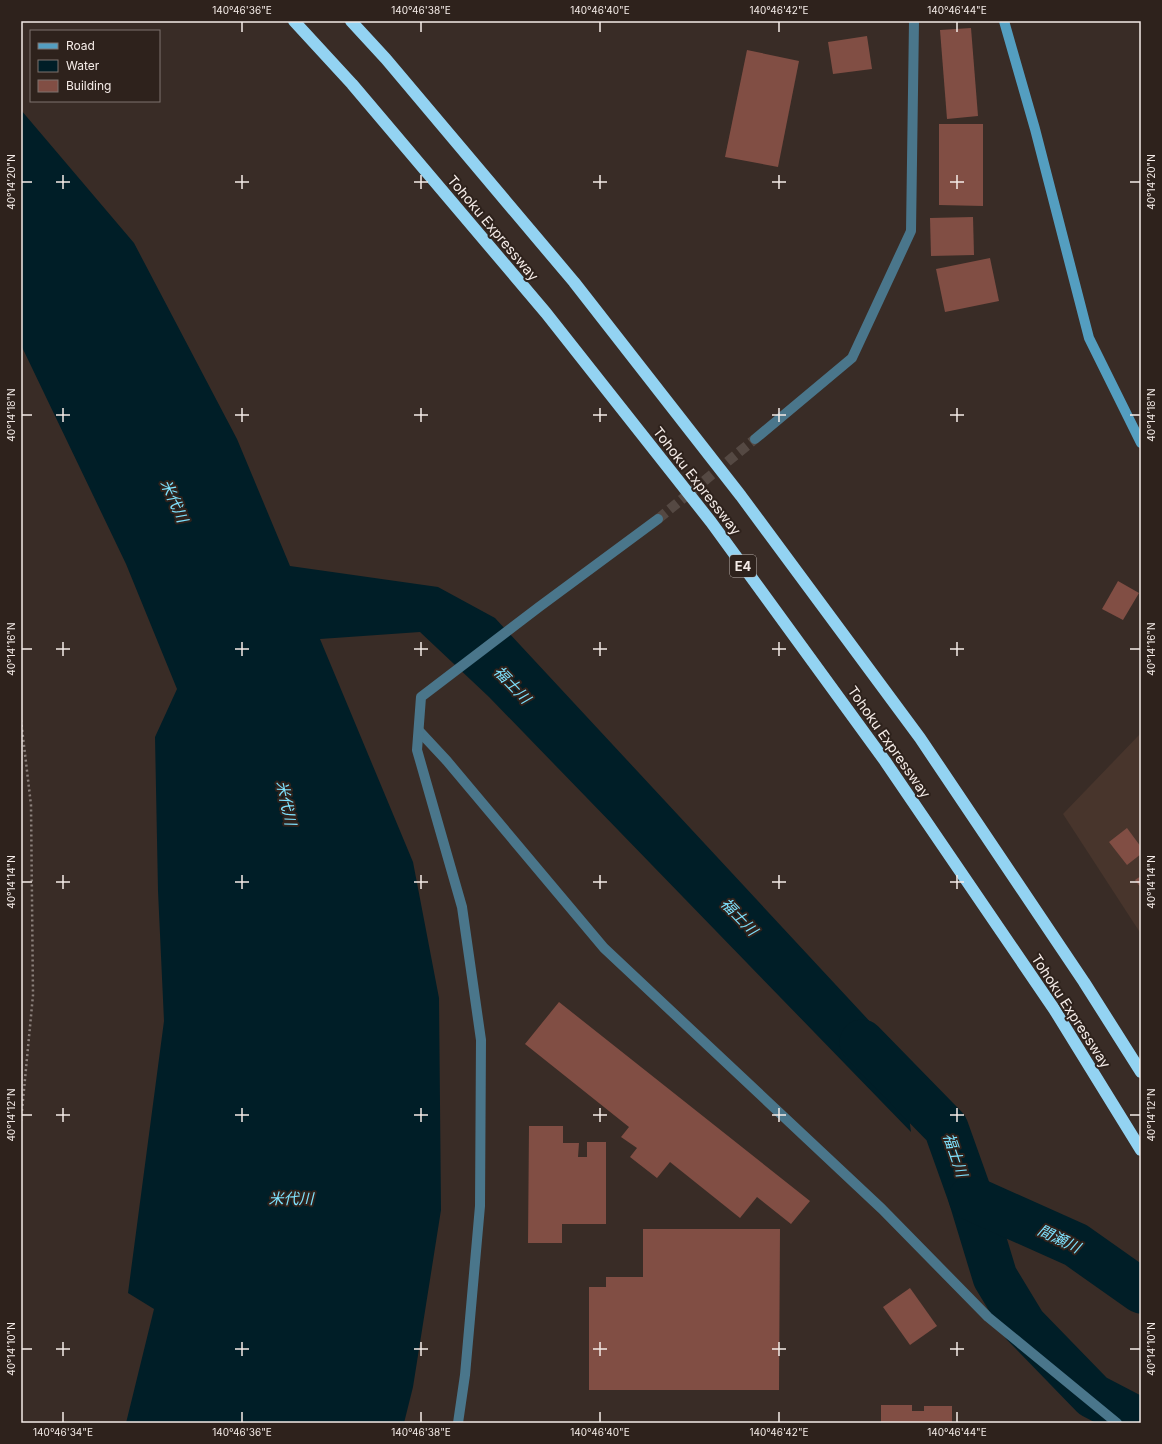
<svg xmlns="http://www.w3.org/2000/svg" width="1162" height="1444" font-family="Inter,'Noto Sans JP',sans-serif">
	<style>
		.built { fill: #48352c }
		.water { fill: #001e27 }
		.lines { fill: none; stroke-linecap: round; stroke-linejoin: round }
		.river { stroke: #001e27; stroke-width: 45 }
		.building { fill: #814e44 }
		.street-tunnel { stroke: #554943; stroke-width: 10; stroke-dasharray: 10 5; stroke-linecap: butt }
		.path { stroke: #8c817c; stroke-width: 2.5; stroke-dasharray: 2 3; stroke-linecap: butt }
		.street { stroke: #4a768b; stroke-width: 10 }
		.secondary { stroke: #549ec0; stroke-width: 10 }
		.highway { stroke: #93d3f2; stroke-width: 12 }
		.ticks { fill: none; stroke: #f5ece8; stroke-width: 1.5 }
		.labels { text-anchor: middle; stroke-width: 4; stroke-linejoin: round; paint-order: stroke }
		.shield { fill: #2e221c; stroke: #b9afab; stroke-width: 1 }
		.shield-label { font-size: 13px; font-weight: bold; fill: #f5ece8 }
		.street-label { font-size: 14px; fill: #f5ece8; stroke: #2e221c }
		.water-label { font-size: 15px; font-style: italic; fill: #7fe2fe; stroke: #2e221c }
		.neatline { fill: none; stroke: #f5ece8; stroke-width: 1.5 }
		.ticks-label { font-size: 10px; text-anchor: middle; fill: #f5ece8 }
	</style>
	<rect width="100%" height="100%" fill="#392c26"/>
	<!-- built -->
	<polygon class="built" points="1141,733 1141,934 1063,814"/>
	<!-- water -->
	<polygon class="water" points="21,110 134,243 237,439 290,566 438,587 495,618 901,1055 911,1132 489,697 420,632 320,639 413,862 439,998 441,1210 413,1387 404,1423 126,1423 154,1309 128,1293 164,1021 158,891 155,737 177,689 126,564 21,345"/>
	<g class="lines">
		<!-- river -->
		<g class="river">
			<polyline points="862,1042 946,1128 971,1198 995,1277 1024,1325 1093,1396 1141,1421"/>
			<polyline points="971,1198 1076,1245 1141,1291"/>
		</g>
	</g>
	<!-- building -->
	<g class="building">
		<polygon points="971,28 978,116 947,119 940,30"/>
		<polygon points="867,36 872,69 833,74 828,42"/>
		<polygon points="747,50 799,61 778,167 725,157"/>
		<polygon points="939,124 983,124 983,206 939,205"/>
		<polygon points="973,217 974,255 931,256 930,218"/>
		<polygon points="990,258 999,301 945,312 936,269"/>
		<polygon points="1118,581 1139,593 1123,620 1102,609"/>
		<polygon points="1127,828 1141,847 1141,854 1127,865 1109,842"/>
		<polygon points="1141,876 1141,888 1135,880"/>
		<polygon points="559,1002 810,1201 791,1224 757,1197 740,1218 670,1162 657,1178 630,1157 637,1148 621,1137 629,1127 525,1044"/>
		<polygon points="529,1126 563,1126 563,1143 579,1143 578,1157 587,1157 587,1142 606,1142 606,1224 562,1224 562,1243 528,1243"/>
		<polygon points="643,1229 780,1229 779,1390 589,1390 589,1287 606,1287 606,1277 643,1277"/>
		<polygon points="910,1288 937,1326 910,1345 883,1307"/>
		<polygon points="881,1405 912,1405 912,1411 924,1411 924,1406 952,1406 952,1423 881,1423"/>
	</g>
	<g class="lines">
		<!-- street-tunnel -->
		<polyline class="street-tunnel" points="658,519 755,439"/>
		<!-- path -->
		<polyline class="path" points="21,720 31,805 33,995 21,1121"/>
		<!-- street -->
		<g class="street">
			<polyline points="755,439 852,358 911,231 914,21"/>
			<polyline points="420,732 447,761 604,948 882,1209 988,1317 1117,1423"/>
			<polyline points="458,1423 465,1375 480,1206 481,1040 462,907 417,750 421,697 539,607 658,519"/>
		</g>
		<!-- secondary -->
		<polyline class="secondary" points="1004,21 1035,129 1089,338 1141,443"/>
		<!-- highway -->
		<g class="highway">
			<polyline points="294,21 352,84 546,313 711,522 885,761 1054,1009 1141,1150"/>
			<polyline points="351,21 386,59 574,282 741,496 920,738 1084,982 1141,1072"/>
		</g>
	</g>
	<!-- ticks -->
	<path class="ticks" d="M 242,22 L 242,32M 421,22 L 421,32M 600,22 L 600,32M 779,22 L 779,32M 957,22 L 957,32M 63,175 L 63,189M 242,175 L 242,189M 421,175 L 421,189M 600,175 L 600,189M 779,175 L 779,189M 957,175 L 957,189M 22,182 L 32,182M 56,182 L 70,182M 235,182 L 249,182M 414,182 L 428,182M 593,182 L 607,182M 772,182 L 786,182M 950,182 L 964,182M 1130,182 L 1140,182M 63,408 L 63,422M 242,408 L 242,422M 421,408 L 421,422M 600,408 L 600,422M 779,408 L 779,422M 957,408 L 957,422M 22,415 L 32,415M 56,415 L 70,415M 235,415 L 249,415M 414,415 L 428,415M 593,415 L 607,415M 772,415 L 786,415M 950,415 L 964,415M 1130,415 L 1140,415M 63,642 L 63,656M 242,642 L 242,656M 421,642 L 421,656M 600,642 L 600,656M 779,642 L 779,656M 957,642 L 957,656M 22,649 L 32,649M 56,649 L 70,649M 235,649 L 249,649M 414,649 L 428,649M 593,649 L 607,649M 772,649 L 786,649M 950,649 L 964,649M 1130,649 L 1140,649M 63,875 L 63,889M 242,875 L 242,889M 421,875 L 421,889M 600,875 L 600,889M 779,875 L 779,889M 957,875 L 957,889M 22,882 L 32,882M 56,882 L 70,882M 235,882 L 249,882M 414,882 L 428,882M 593,882 L 607,882M 772,882 L 786,882M 950,882 L 964,882M 1130,882 L 1140,882M 63,1108 L 63,1122M 242,1108 L 242,1122M 421,1108 L 421,1122M 600,1108 L 600,1122M 779,1108 L 779,1122M 957,1108 L 957,1122M 22,1115 L 32,1115M 56,1115 L 70,1115M 235,1115 L 249,1115M 414,1115 L 428,1115M 593,1115 L 607,1115M 772,1115 L 786,1115M 950,1115 L 964,1115M 1130,1115 L 1140,1115M 63,1342 L 63,1356M 242,1342 L 242,1356M 421,1342 L 421,1356M 600,1342 L 600,1356M 779,1342 L 779,1356M 957,1342 L 957,1356M 22,1349 L 32,1349M 56,1349 L 70,1349M 235,1349 L 249,1349M 414,1349 L 428,1349M 593,1349 L 607,1349M 772,1349 L 786,1349M 950,1349 L 964,1349M 1130,1349 L 1140,1349M 63,1412 L 63,1422M 242,1412 L 242,1422M 421,1412 L 421,1422M 600,1412 L 600,1422M 779,1412 L 779,1422M 957,1412 L 957,1422"/>
	<g class="labels">
		<!-- shield labels -->
		<rect class="shield" x="730" y="555" width="26" height="22" rx="3"/>
		<g class="shield-label">
			<text x="743" y="571">E4</text>
		</g>
		<!-- street labels -->
		<g class="street-label">
			<text transform="translate(493 228) rotate(50)" y="5">Tohoku Expressway</text>
			<text transform="translate(697 481) rotate(52)" y="5">Tohoku Expressway</text>
			<text transform="translate(889 742) rotate(55)" y="5">Tohoku Expressway</text>
			<text transform="translate(1071 1011) rotate(57)" y="5">Tohoku Expressway</text>
		</g>
		<!-- water labels -->
		<g class="water-label">
			<text transform="translate(174 501) rotate(66)" y="5">米代川</text>
			<text transform="translate(512 685) rotate(46)" y="5">福士川</text>
			<text transform="translate(286 803) rotate(78)" y="5">米代川</text>
			<text transform="translate(739 917) rotate(46)" y="5">福士川</text>
			<text transform="translate(955 1155) rotate(71)" y="5">福士川</text>
			<text x="291" y="1204">米代川</text>
			<text transform="translate(1059 1239) rotate(26)" y="5">間瀬川</text>
		</g>
	</g>
	<!-- border -->
	<rect width="1162" height="1444" fill="none" stroke="#2e221c" stroke-width="44"/>
	<!-- legend -->
	<rect x="30" y="30" width="130" height="72" fill="#2e221c" stroke="#7e736e"/>
	<rect x="38" y="43" width="20" height="6" fill="#549ec0" stroke="#7e736e"/>
	<text x="66" y="50" font-size="12" fill="#f5ece8">Road</text>
	<rect x="38" y="60" width="20" height="12" fill="#001e27" stroke="#7e736e"/>
	<text x="66" y="70" font-size="12" fill="#f5ece8">Water</text>
	<rect x="38" y="80" width="20" height="12" fill="#814e44" stroke="#7e736e"/>
	<text x="66" y="90" font-size="12" fill="#f5ece8">Building</text>
	<rect x="22" y="22" width="1118" height="1400" class="neatline"/>
	<g class="ticks-label">
		<text x="242" y="14">140°46'36"E</text>
		<text x="421" y="14">140°46'38"E</text>
		<text x="600" y="14">140°46'40"E</text>
		<text x="779" y="14">140°46'42"E</text>
		<text x="957" y="14">140°46'44"E</text>
		<text transform="translate(11 182) rotate(-90)" y="4">40°14'20"N</text>
		<text transform="translate(1151 182) rotate(-90)" y="4">40°14'20"N</text>
		<text transform="translate(11 415) rotate(-90)" y="4">40°14'18"N</text>
		<text transform="translate(1151 415) rotate(-90)" y="4">40°14'18"N</text>
		<text transform="translate(11 649) rotate(-90)" y="4">40°14'16"N</text>
		<text transform="translate(1151 649) rotate(-90)" y="4">40°14'16"N</text>
		<text transform="translate(11 882) rotate(-90)" y="4">40°14'14"N</text>
		<text transform="translate(1151 882) rotate(-90)" y="4">40°14'14"N</text>
		<text transform="translate(11 1115) rotate(-90)" y="4">40°14'12"N</text>
		<text transform="translate(1151 1115) rotate(-90)" y="4">40°14'12"N</text>
		<text transform="translate(11 1349) rotate(-90)" y="4">40°14'10"N</text>
		<text transform="translate(1151 1349) rotate(-90)" y="4">40°14'10"N</text>
		<text x="63" y="1436">140°46'34"E</text>
		<text x="242" y="1436">140°46'36"E</text>
		<text x="421" y="1436">140°46'38"E</text>
		<text x="600" y="1436">140°46'40"E</text>
		<text x="779" y="1436">140°46'42"E</text>
		<text x="957" y="1436">140°46'44"E</text>
	</g>
</svg>
